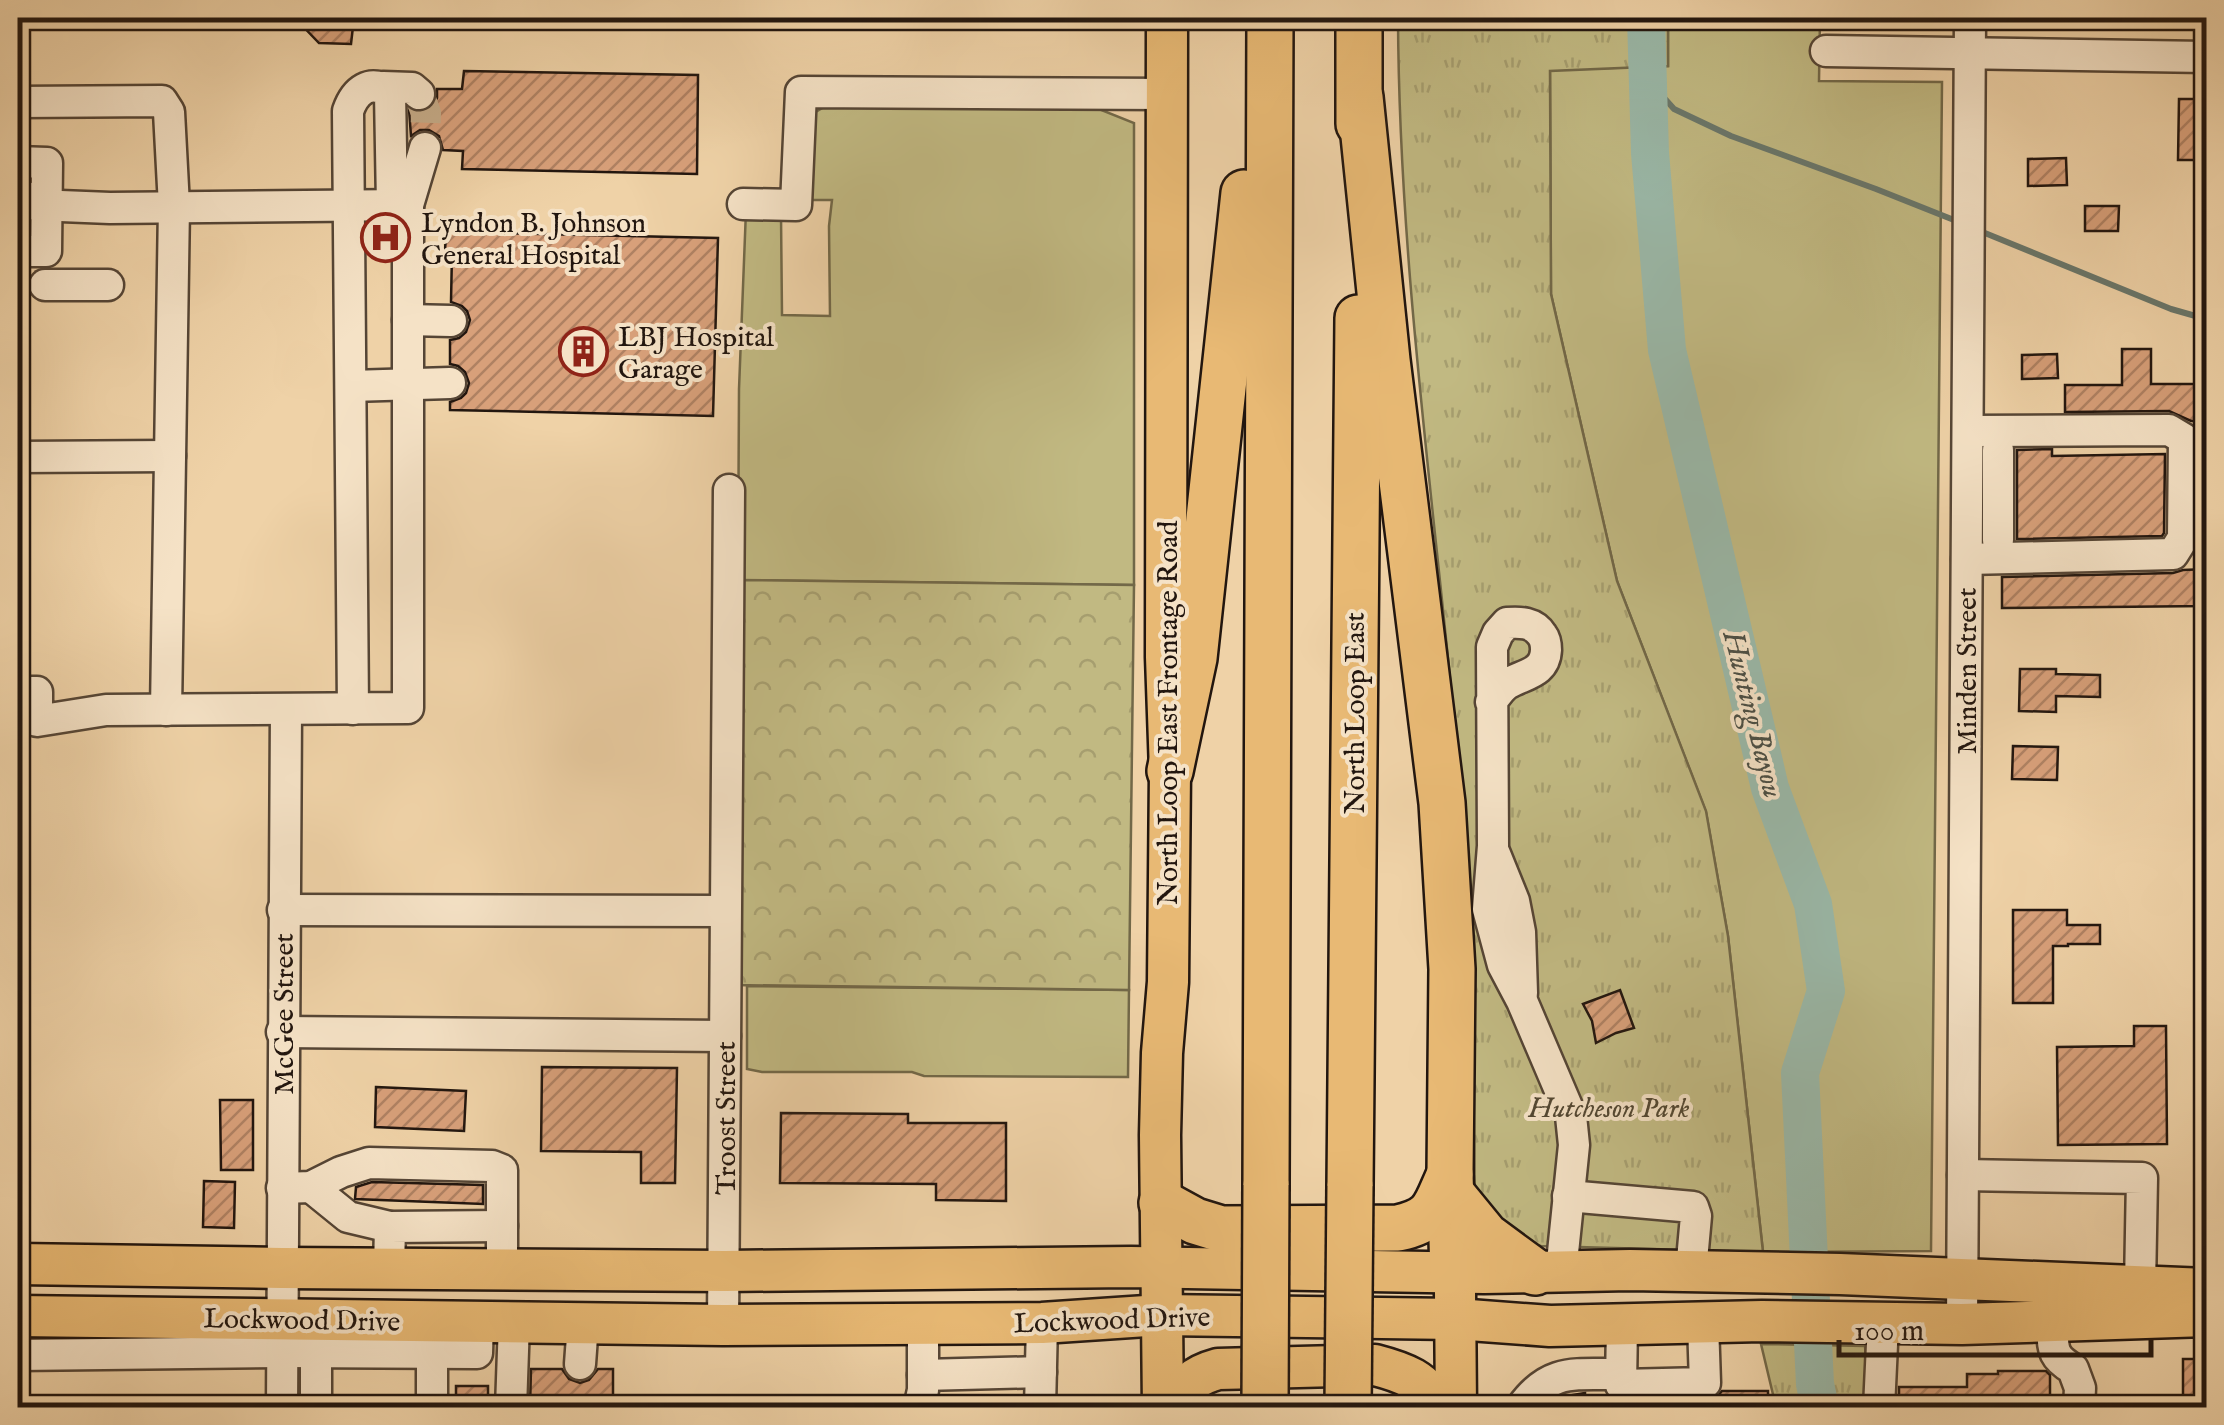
<svg xmlns="http://www.w3.org/2000/svg" width="2224" height="1425" font-family="'IM FELL English',serif">
	<style>
		.grass { fill: #c1b982; stroke: #726848; stroke-width: 2.5 }
		.forest { fill: url(#forest-crowns); stroke: #726848; stroke-width: 2.5 }
		.park { fill: url(#park-tufts); stroke: #726848; stroke-width: 2.5 }
		.lines { fill: none; stroke-linecap: round; stroke-linejoin: round }
		.stream { stroke: #6a776b; stroke-width: 6 }
		.river { stroke: #9ab8a8; stroke-width: 38 }
		.building { fill: url(#building-hatch); stroke: #22160f; stroke-width: 2.5 }
		.minor-tunnel { stroke: #c6ac89; stroke-width: 30; stroke-dasharray: 30 15; stroke-linecap: butt }
		.minor-casing { stroke: #554535; stroke-width: 35 }
		.major-casing { stroke: #22160f; stroke-width: 45 }
		.highway-casing { stroke: #22160f; stroke-width: 50 }
		.minor { stroke: #f5e2c6; stroke-width: 30 }
		.major { stroke: #e8b974; stroke-width: 40 }
		.highway { stroke: #e8b974; stroke-width: 45 }
		.highway-bridge-casing { stroke: #22160f; stroke-width: 50; stroke-linecap: butt }
		.highway-bridge { stroke: #e8b974; stroke-width: 45 }
		.labels { text-anchor: middle; stroke-width: 8; stroke-linejoin: round; paint-order: stroke }
		.poi-label { font-size: 28px; fill: #22160f; stroke: #f5e2c6; text-anchor: start }
		.street-label { font-size: 28px; fill: #22160f; stroke: #f5e2c6 }
		.park-label { font-size: 28px; font-style: italic; fill: #524732; stroke: #f5e2c6 }
		.water-label { font-size: 30px; font-style: italic; fill: #4c4f45; stroke: #f5e2c6 }
	</style>
	<defs>
		<pattern id="forest-crowns" width="20" height="18" patternUnits="userSpaceOnUse" patternTransform="scale(2.5)"><rect width="20" height="18" fill="#c1b982"/><path d="M2 6a3 3 0 1 1 6 0M12 15a3 3 0 1 1 6 0" fill="none" stroke="#a69e6f"/></pattern>
		<pattern id="park-tufts" width="24" height="20" patternUnits="userSpaceOnUse" patternTransform="scale(2.5)"><rect width="24" height="20" fill="#c1b982"/><path d="M3 7l-1-3M5 7V3M7 7l1-3M15 17l-1-3M17 17v-4M19 17l1-3" fill="none" stroke="#a69e6f"/></pattern>
		<pattern id="building-hatch" width="6" height="6" patternUnits="userSpaceOnUse" patternTransform="scale(2.5)"><rect width="6" height="6" fill="#d8a07a"/><path d="M-1 1l2-2M0 6l6-6M5 7l2-2" fill="none" stroke="#af8162"/></pattern>
	</defs>
	<rect width="100%" height="100%" fill="#efd2a7"/>
	<filter id="stains"><feTurbulence type="fractalNoise" baseFrequency=".002" numOctaves="4"/><feColorMatrix values="0 0 0 0 .2 0 0 0 0 .09 0 0 0 0 .02 0 0 0 .5 -.17"/></filter>
	<radialGradient id="worn" r=".72"><stop offset=".6" stop-color="#630" stop-opacity="0"/><stop offset="1" stop-color="#630" stop-opacity=".3"/></radialGradient>
	<!-- grass -->
	<g class="grass">
		<polygon points="1668,18 1820,18 1819,81 1942,82 1931,1251 1763,1252 1728,936 1706,812 1617,581 1551,294 1550,70 1668,66"/>
		<polygon points="829,104 1094,107 1134,123 1134,585 738,580 739,389 746,210 781,215 782,315 830,316 829,226 832,200 809,200 814,113"/>
		<polygon points="747,986 1129,990 1128,1077 924,1076 912,1072 762,1072 747,1069"/>
	</g>
	<!-- forest -->
	<polygon class="forest" points="738,580 1134,585 1129,990 733,985"/>
	<!-- park -->
	<g class="park">
		<path d="M 1398,18 L 1668,18 L 1668,66 L 1550,71 L 1551,294 L 1617,581 L 1706,811 L 1728,936 L 1763,1252 L 1541,1246 L 1501,1237 L 1475,1205 C 1473,1061 1472,917 1459,773 C 1437,521 1399,271 1398,18 Z"/>
		<polygon points="1761,1344 1865,1346 1869,1407 1776,1407"/>
	</g>
	<g class="lines">
		<!-- stream -->
		<g class="stream">
			<polyline points="1649,81 1674,109 1731,136 1876,189 1959,222"/>
			<polyline points="1980,231 2171,309 2206,319"/>
		</g>
		<!-- river -->
		<polyline class="river" points="1646,18 1650,153 1667,350 1770,788 1813,904 1826,991 1800,1073 1815,1384 1820,1408"/>
	</g>
	<!-- building -->
	<g class="building">
		<polygon points="295,18 354,18 351,44 319,43"/>
		<polygon points="464,71 698,75 697,174 462,169 463,151 443,150 439,136 429,130 420,130 411,136 409,109 417,112 424,112 432,107 437,98 437,89 462,89"/>
		<polygon points="2179,99 2206,99 2206,160 2178,160"/>
		<polygon points="2066,158 2067,185 2028,186 2028,159"/>
		<polygon points="2085,206 2119,206 2118,231 2085,231"/>
		<polygon points="446,232 718,238 713,416 450,410 450,402 461,398 466,393 469,383 465,372 458,366 450,364 450,340 459,338 466,332 470,320 467,311 462,306 451,302 452,253 445,251"/>
		<polygon points="2122,349 2151,349 2151,384 2206,384 2206,421 2191,421 2169,411 2065,412 2065,385 2122,385"/>
		<polygon points="2057,354 2058,378 2022,379 2022,355"/>
		<polygon points="2052,449 2052,456 2165,454 2164,533 2162,536 2017,539 2017,450"/>
		<polygon points="2203,454 2206,454 2206,536 2202,536"/>
		<polygon points="2206,569 2206,606 2002,608 2002,577 2173,573 2183,570"/>
		<polygon points="2020,669 2056,669 2056,674 2100,675 2100,697 2056,696 2056,712 2019,711"/>
		<polygon points="2013,746 2058,747 2057,780 2012,779"/>
		<polygon points="2013,910 2067,910 2067,925 2100,925 2100,944 2068,944 2068,946 2053,946 2053,1003 2013,1003"/>
		<polygon points="1620,990 1634,1028 1616,1033 1596,1043 1592,1021 1583,1004"/>
		<polygon points="2134,1026 2166,1026 2167,1144 2058,1145 2057,1047 2134,1046"/>
		<polygon points="542,1067 677,1068 675,1183 641,1183 641,1152 541,1151"/>
		<polygon points="376,1087 466,1091 464,1131 375,1127"/>
		<polygon points="220,1100 253,1100 253,1170 221,1170"/>
		<polygon points="781,1113 908,1114 908,1123 1006,1123 1006,1201 936,1200 936,1184 780,1183"/>
		<polygon points="204,1181 235,1182 234,1228 203,1227"/>
		<polygon points="372,1182 483,1185 483,1204 355,1199 356,1187"/>
		<rect x="2183" y="1359" width="23" height="49"/>
		<polygon points="531,1369 562,1369 569,1379 580,1383 589,1380 598,1369 613,1369 613,1408 530,1408"/>
		<polygon points="1998,1371 2046,1371 2050,1375 2050,1408 1899,1408 1899,1387 1967,1387 1967,1374 1998,1374"/>
		<rect x="456" y="1386" width="32" height="22"/>
		<polygon points="1722,1391 1768,1391 1768,1408 1682,1408 1682,1402 1706,1402 1716,1398"/>
		<polygon points="1585,1393 1585,1408 1546,1408 1561,1397"/>
	</g>
	<g class="lines">
		<!-- minor-tunnel -->
		<polyline class="minor-tunnel" points="419,94 426,113 425,148"/>
		<defs>
			<g id="minor">
				<polyline points="1826,51 2206,57"/>
				<polyline points="383,87 412,88 419,94"/>
				<polyline points="18,102 162,101 169,112 174,206 166,710"/>
				<polyline points="18,162 47,163 46,251 18,251"/>
				<polyline points="18,197 26,197 36,205 110,208 408,205 408,708 106,710 37,721 37,692 18,692"/>
				<polyline points="743,204 796,205 801,92 1167,94"/>
				<polyline points="408,205 425,148"/>
				<polyline points="45,285 108,285"/>
				<polyline points="408,320 451,321"/>
				<polyline points="351,386 450,383"/>
				<polyline points="1998,450 1998,540"/>
				<polyline points="18,457 170,456"/>
				<polyline points="1967,559 2173,554 2183,538 2184,439 2169,430 1968,431"/>
				<path d="M 1491,702 C 1496,696 1501,688 1507,684 C 1523,674 1545,674 1546,650 C 1546,645 1545,639 1542,635 C 1534,622 1520,622 1507,623 L 1498,633 L 1492,647 L 1493,846 L 1488,909 L 1503,965 L 1522,1001 L 1571,1116 L 1574,1145 L 1561,1272"/>
				<path d="M 353,709 L 348,111 C 355,91 370,78 390,93 L 392,205"/>
				<polyline points="1495,854 1514,901 1520,932 1522,993"/>
				<polyline points="283,910 725,911"/>
				<polyline points="282,1032 725,1036"/>
				<polyline points="1963,1175 2142,1178 2140,1286"/>
				<polyline points="311,1187 348,1217 390,1227"/>
				<polyline points="282,1188 311,1187 341,1172 369,1163 492,1166 502,1170 502,1270"/>
				<polyline points="1568,1196 1693,1207 1696,1216 1691,1271"/>
				<polyline points="389,1269 390,1227 502,1226"/>
				<path d="M 2052,1321 C 2054,1347 2049,1355 2073,1369 L 2080,1388 L 2079,1408"/>
				<polyline points="1962,1324 1970,18"/>
				<polyline points="723,1325 729,490"/>
				<polyline points="1622,1325 1621,1385 1705,1383 1703,1323"/>
				<polyline points="18,1355 283,1352 477,1353 478,1322"/>
				<polyline points="580,1364 583,1323"/>
				<polyline points="923,1375 1041,1372"/>
				<polyline points="282,1408 286,710"/>
				<polyline points="316,1408 316,1353"/>
				<polyline points="432,1408 432,1353"/>
				<polyline points="511,1408 514,1322"/>
				<polyline points="919,1408 923,1390 923,1324"/>
				<polyline points="1040,1408 1042,1323"/>
				<path d="M 1521,1408 C 1550,1367 1576,1375 1621,1374"/>
				<polyline points="1879,1408 1883,1323"/>
			</g>
			<g id="major">
				<polyline points="18,1264 282,1268 725,1271 1131,1267 1484,1273 1630,1270 1840,1274 2206,1289"/>
				<polyline points="1455,1292 1456,1408"/>
				<polyline points="18,1316 723,1325 1042,1323 1161,1315 1456,1319 1550,1326 1762,1321 1962,1324 2206,1316"/>
				<polyline points="1163,1408 1160,1135 1162,1053 1168,982 1170,771 1166,657 1167,18"/>
				<path d="M 1173,1408 C 1186,1385 1192,1376 1218,1369 L 1375,1365 C 1402,1372 1427,1380 1437,1408"/>
			</g>
			<g id="highway">
				<polyline points="1359,18 1359,124"/>
				<polyline points="1360,97 1387,360 1442,803 1452,969 1450,1174 1453,1272"/>
				<polyline points="1170,771 1194,658 1244,193"/>
				<polyline points="1266,1185 1270,18"/>
				<polyline points="1350,1186 1358,318"/>
				<polyline points="1450,1192 1486,1236 1535,1272"/>
				<path d="M 1162,1203 L 1195,1221 L 1221,1229 L 1398,1228 C 1436,1220 1435,1206 1450,1174"/>
			</g>
		</defs>
		<!-- minor casing -->
		<use href="#minor" class="minor-casing"/>
		<!-- major casing -->
		<use href="#major" class="major-casing"/>
		<!-- highway casing -->
		<use href="#highway" class="highway-casing"/>
		<!-- minor -->
		<use href="#minor" class="minor"/>
		<!-- major -->
		<use href="#major" class="major"/>
		<!-- highway -->
		<use href="#highway" class="highway"/>
		<defs>
			<g id="highway-bridge">
				<polyline points="1265,1408 1266,1185"/>
				<polyline points="1348,1408 1350,1186"/>
			</g>
		</defs>
		<!-- highway-bridge casing -->
		<use href="#highway-bridge" class="highway-bridge-casing"/>
		<!-- highway-bridge -->
		<use href="#highway-bridge" class="highway-bridge"/>
	</g>
	<!-- icons -->
	<defs>
		<symbol id="hospital-ring" viewBox="-11 -11 22 22"><circle r="9.5" fill="#f5e2c6" stroke="#8f2418" stroke-width="1.5"/><path d="M-5-5h3v3.5h4V-5h3V5h-3V1.5h-4V5h-3Z" fill="#8f2418"/></symbol>
		<symbol id="building-ring" viewBox="-11 -11 22 22"><circle r="9.5" fill="#f5e2c6" stroke="#8f2418" stroke-width="1.5"/><path d="M-4-6H4V6H1V3H-1V6H-4ZM-2.5-4.3h1.7v1.8h-1.7ZM.8-4.3h1.7v1.8H.8ZM-2.5-1h1.7V.8h-1.7ZM.8-1h1.7V.8H.8Z" fill="#8f2418"/></symbol>
	</defs>
	<g fill-rule="evenodd">
		<use href="#hospital-ring" x="358" y="210" width="55" height="55"/>
		<use href="#building-ring" x="556" y="324" width="55" height="55"/>
	</g>
	<g class="labels">
		<!-- poi labels -->
		<g class="poi-label">
			<text x="421" y="232">Lyndon B. Johnson<tspan x="421" dy="32">General Hospital</tspan></text>
			<text x="618" y="346">LBJ Hospital<tspan x="618" dy="32">Garage</tspan></text>
		</g>
		<!-- street labels -->
		<g class="street-label">
			<text transform="translate(1966 671) rotate(-90)" y="10">Minden Street</text>
			<text transform="translate(1167 713) rotate(-90)" y="10">North Loop East Frontage Road</text>
			<text transform="translate(1354 713) rotate(-90)" y="10">North Loop East</text>
			<text transform="translate(283 1014) rotate(-90)" y="10">McGee Street</text>
			<text transform="translate(725 1118) rotate(-90)" y="10">Troost Street</text>
			<text transform="translate(302 1319) rotate(1)" y="10">Lockwood Drive</text>
			<text transform="translate(1112 1319) rotate(-2)" y="10">Lockwood Drive</text>
		</g>
		<!-- park labels -->
		<g class="park-label">
			<text x="1609" y="1117">Hutcheson Park</text>
		</g>
		<!-- water labels -->
		<g class="water-label">
			<text transform="translate(1754 714) rotate(76)" y="10">Hunting Bayou</text>
		</g>
	</g>
	<!-- margin -->
	<rect width="2224" height="1425" fill="none" stroke="#efd2a7" stroke-width="60"/>
	<rect x="20" y="20" width="2184" height="1385" fill="none" stroke="#22160f" stroke-width="5"/>
	<rect x="30" y="30" width="2164" height="1365" fill="none" stroke="#22160f" stroke-width="2.5"/>
	<!-- scale -->
	<path d="M1839 1340v15h312v-15" fill="none" stroke="#22160f" stroke-width="5"/>
	<text x="1854" y="1340" font-size="30" fill="#22160f" stroke="#f5e2c6" stroke-width="8" paint-order="stroke">100 m</text>
	<rect width="100%" height="100%" filter="url(#stains)"/>
	<rect width="100%" height="100%" fill="url(#worn)"/>
</svg>
